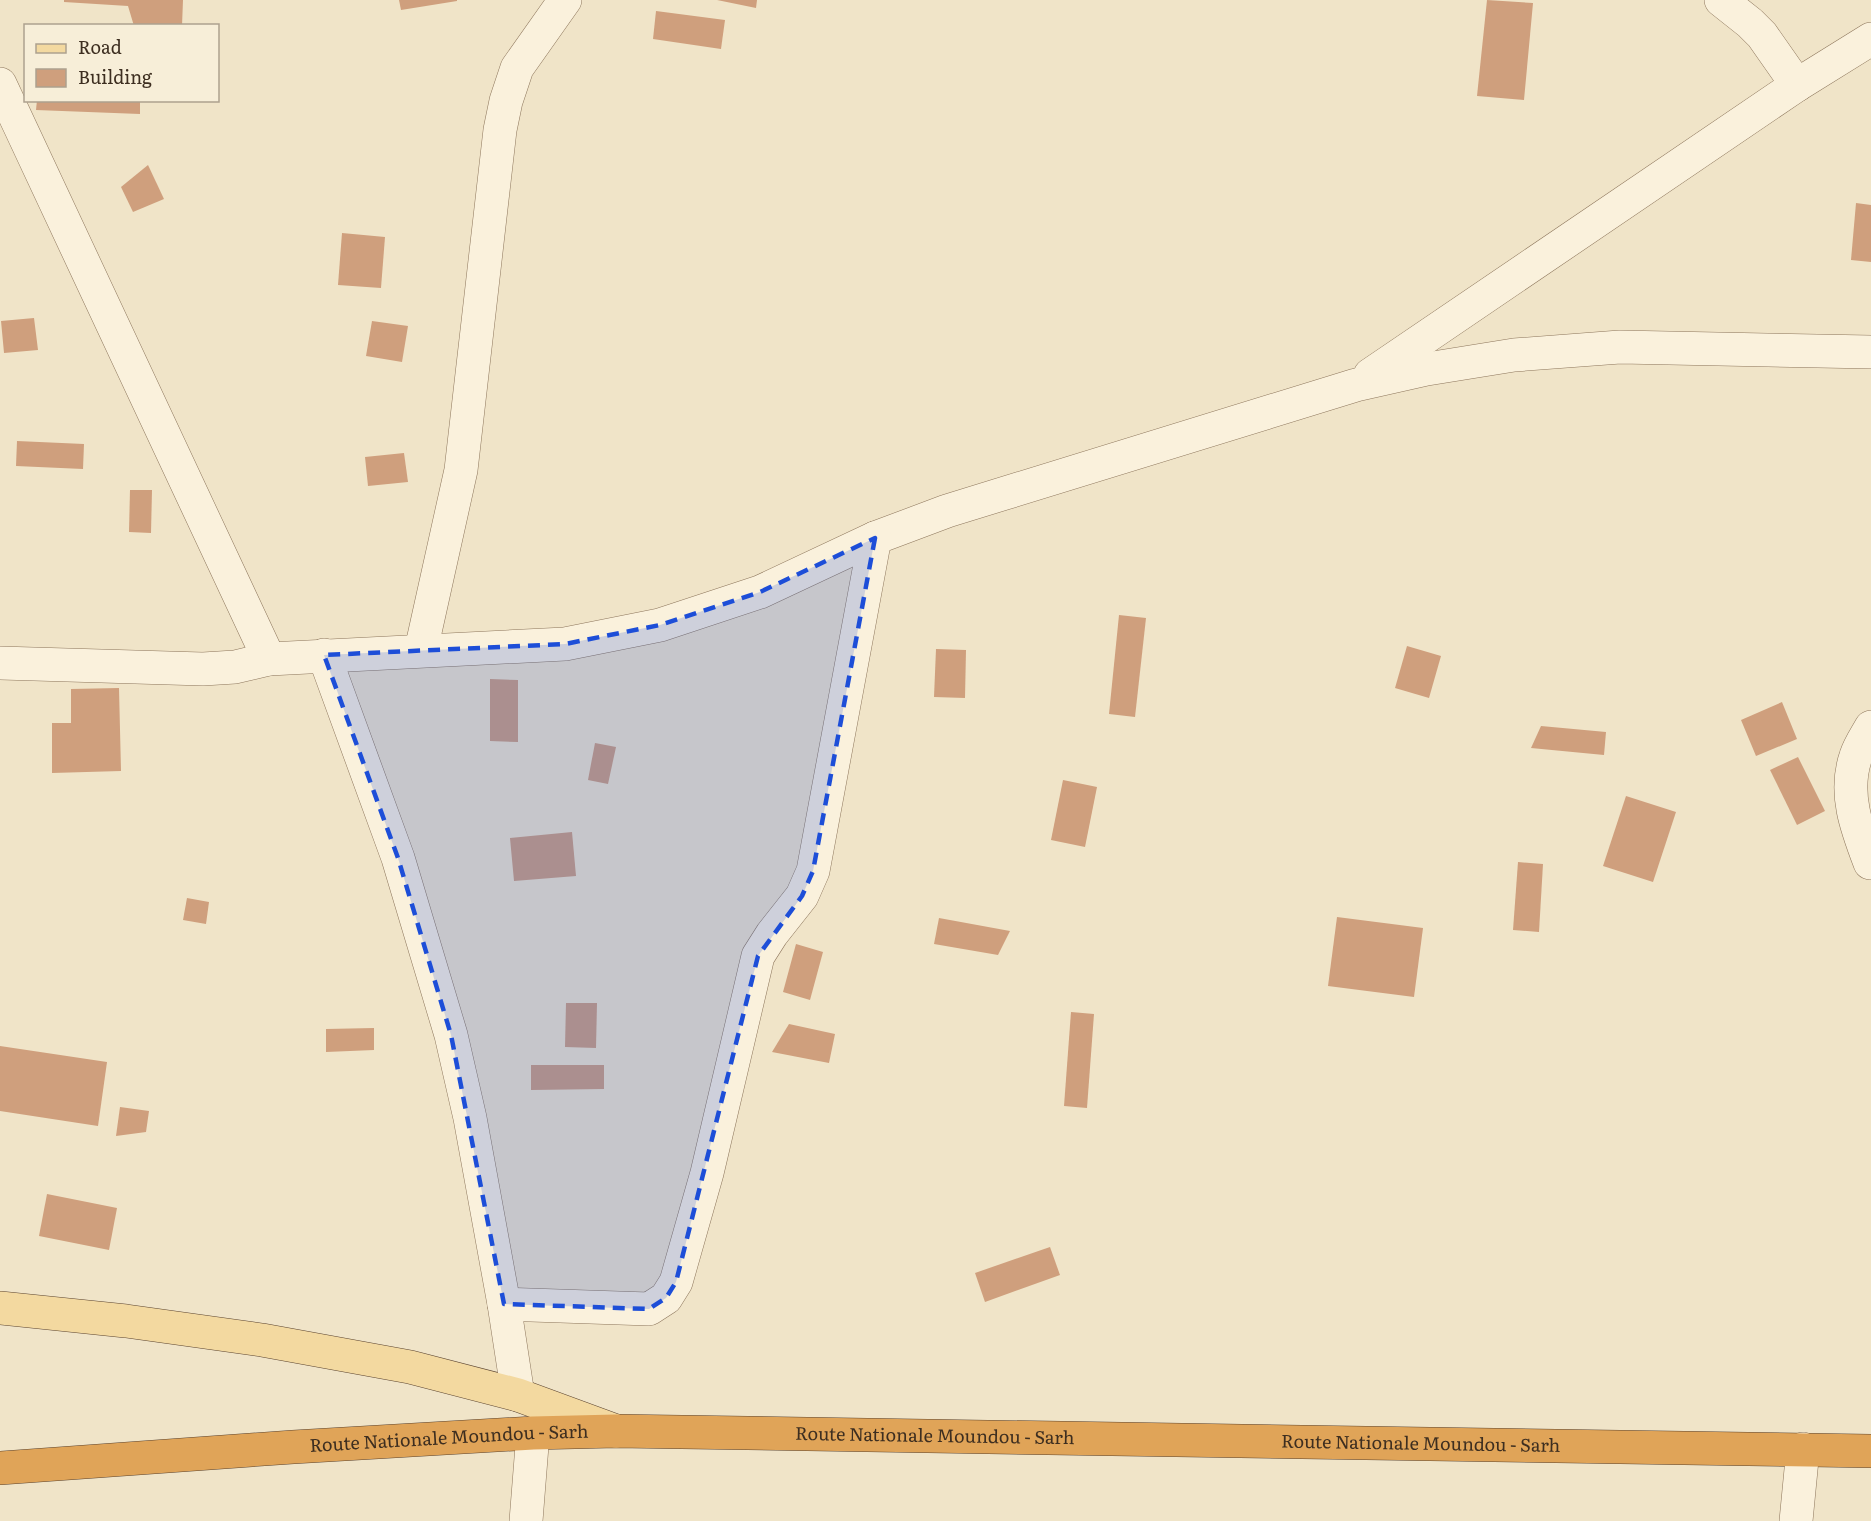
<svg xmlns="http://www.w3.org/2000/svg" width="1871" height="1521" font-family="Literata,serif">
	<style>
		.building { fill: #cf9f7d }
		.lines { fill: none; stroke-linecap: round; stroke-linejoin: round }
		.minor-casing { stroke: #8d765c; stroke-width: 34 }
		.major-casing { stroke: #5b4430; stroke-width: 34 }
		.highway-casing { stroke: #5b4430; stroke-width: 34 }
		.minor { stroke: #faf1dc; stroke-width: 33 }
		.major { stroke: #f3d9a0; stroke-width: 33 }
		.highway { stroke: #e0a458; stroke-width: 33 }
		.marked { fill: #1d4ed8; fill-opacity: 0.2; stroke: #1d4ed8; stroke-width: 4.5; stroke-dasharray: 12 8; stroke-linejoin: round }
		.labels { text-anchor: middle; stroke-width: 5; stroke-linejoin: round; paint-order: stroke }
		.street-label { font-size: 18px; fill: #3d2e20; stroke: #f7eed8 }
	</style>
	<rect width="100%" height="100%" fill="#f0e4c8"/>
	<!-- building -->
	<g class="building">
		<polygon points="64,0 183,0 182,26 134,26 128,6 64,2"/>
		<polygon points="399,0 457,0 457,1 401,10"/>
		<polygon points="717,0 757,0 756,8"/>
		<polygon points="1487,0 1533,3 1524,100 1477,96"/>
		<polygon points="656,11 725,20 721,49 653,39"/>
		<polygon points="37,100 140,100 140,114 36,110"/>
		<polygon points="148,165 164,199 133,212 121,187"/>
		<polygon points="1856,203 1871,205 1871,262 1851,260"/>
		<polygon points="342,233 385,237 381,288 338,285"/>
		<polygon points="34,318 38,350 4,353 1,321"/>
		<polygon points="372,321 408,326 402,362 366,356"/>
		<polygon points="17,441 84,444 83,469 16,466"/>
		<polygon points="404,453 408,482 368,486 365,457"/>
		<polygon points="130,490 152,490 151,533 129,532"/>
		<polygon points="1119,615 1146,618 1135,717 1109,714"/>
		<polygon points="1407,646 1441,656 1429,698 1395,688"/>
		<polygon points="936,649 966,650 965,698 934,697"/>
		<polygon points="490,679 518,680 518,742 490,741"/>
		<polygon points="119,688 121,771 52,773 52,723 71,723 71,689"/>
		<polygon points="1782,702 1797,739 1756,756 1741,720"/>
		<polygon points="1541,726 1606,732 1604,755 1531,748"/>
		<polygon points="595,743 616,747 608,784 588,780"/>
		<polygon points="1798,757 1825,811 1797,825 1770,770"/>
		<polygon points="1063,780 1097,787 1085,847 1051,840"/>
		<polygon points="1626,796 1676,812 1653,882 1603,866"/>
		<polygon points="572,832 576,876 514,881 510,838"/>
		<polygon points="1518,862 1543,864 1539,932 1513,930"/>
		<polygon points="187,898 209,902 206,924 183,920"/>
		<polygon points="1337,917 1423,928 1414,997 1328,986"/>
		<polygon points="939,918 1010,931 998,955 934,944"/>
		<polygon points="796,944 823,952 810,1000 783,992"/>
		<polygon points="566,1003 597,1003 596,1048 565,1047"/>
		<polygon points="1071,1012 1094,1014 1087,1108 1064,1106"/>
		<polygon points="789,1024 835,1034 829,1063 772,1052"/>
		<polygon points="374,1028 374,1050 326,1052 326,1029"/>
		<polygon points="0,1046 107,1062 98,1126 0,1111"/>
		<polygon points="531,1065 604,1065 604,1089 531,1090"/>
		<polygon points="120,1107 149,1111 146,1132 116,1136"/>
		<polygon points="47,1194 117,1208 109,1250 39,1236"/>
		<polygon points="1050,1247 1060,1275 985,1302 975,1273"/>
	</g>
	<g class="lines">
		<defs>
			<g id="minor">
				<polyline points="1721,0 1750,23 1762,35 1797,85"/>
				<polyline points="0,84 269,659"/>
				<polyline points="1370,375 1797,85 1871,39"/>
				<polyline points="421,650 461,470 500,130 506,101 517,68 565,0"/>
				<polyline points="324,655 398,858 451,1035 470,1118 504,1304 518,1395"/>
				<polyline points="0,663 203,669 235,667 269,659 565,644 660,625 760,592 875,538 947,511 1356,385 1427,369 1514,355 1620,347 1871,352"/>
				<path d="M 1870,863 C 1857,829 1843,793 1856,756 C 1859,746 1866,736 1871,727"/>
				<polyline points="504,1304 649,1309 666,1298 676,1282 707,1173 758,956 772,934 802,896 813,871 875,538"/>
				<polyline points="526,1521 533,1433"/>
				<polyline points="1796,1521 1803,1449"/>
			</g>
			<polyline id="major" points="0,1308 126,1321 262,1340 410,1367 518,1395 616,1431"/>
			<g id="highway">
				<path id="s1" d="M 0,1468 L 293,1447 L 533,1433 L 616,1431 L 1871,1451"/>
			</g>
		</defs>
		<!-- minor casing -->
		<use href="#minor" class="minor-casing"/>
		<!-- major casing -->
		<use href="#major" class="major-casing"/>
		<!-- highway casing -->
		<use href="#highway" class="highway-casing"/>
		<!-- minor -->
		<use href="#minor" class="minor"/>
		<!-- major -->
		<use href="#major" class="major"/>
		<!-- highway -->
		<use href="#highway" class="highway"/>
	</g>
	<!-- marked area -->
	<path class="marked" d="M 875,538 L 813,871 L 802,896 L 758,956 L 676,1282 L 666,1298 L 649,1309 L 504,1304 L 451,1035 L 398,858 L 324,655 L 565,644 L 660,625 L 760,592 Z"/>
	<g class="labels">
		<!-- street labels -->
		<g class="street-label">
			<text dy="6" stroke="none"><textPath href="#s1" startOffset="936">Route Nationale Moundou - Sarh</textPath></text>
			<text dy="6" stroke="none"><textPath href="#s1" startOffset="450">Route Nationale Moundou - Sarh</textPath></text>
			<text dy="6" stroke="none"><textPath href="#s1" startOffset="1422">Route Nationale Moundou - Sarh</textPath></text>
		</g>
	</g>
	<!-- legend -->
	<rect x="24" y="24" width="195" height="78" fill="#f7eed8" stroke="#ada18e" stroke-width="1.5"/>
	<rect x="36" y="44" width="30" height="9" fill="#f3d9a0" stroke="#ada18e" stroke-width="1.5"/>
	<text x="78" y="54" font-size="18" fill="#3d2e20">Road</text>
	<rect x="36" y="69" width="30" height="18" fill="#cf9f7d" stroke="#ada18e" stroke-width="1.5"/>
	<text x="78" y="84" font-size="18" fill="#3d2e20">Building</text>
</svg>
